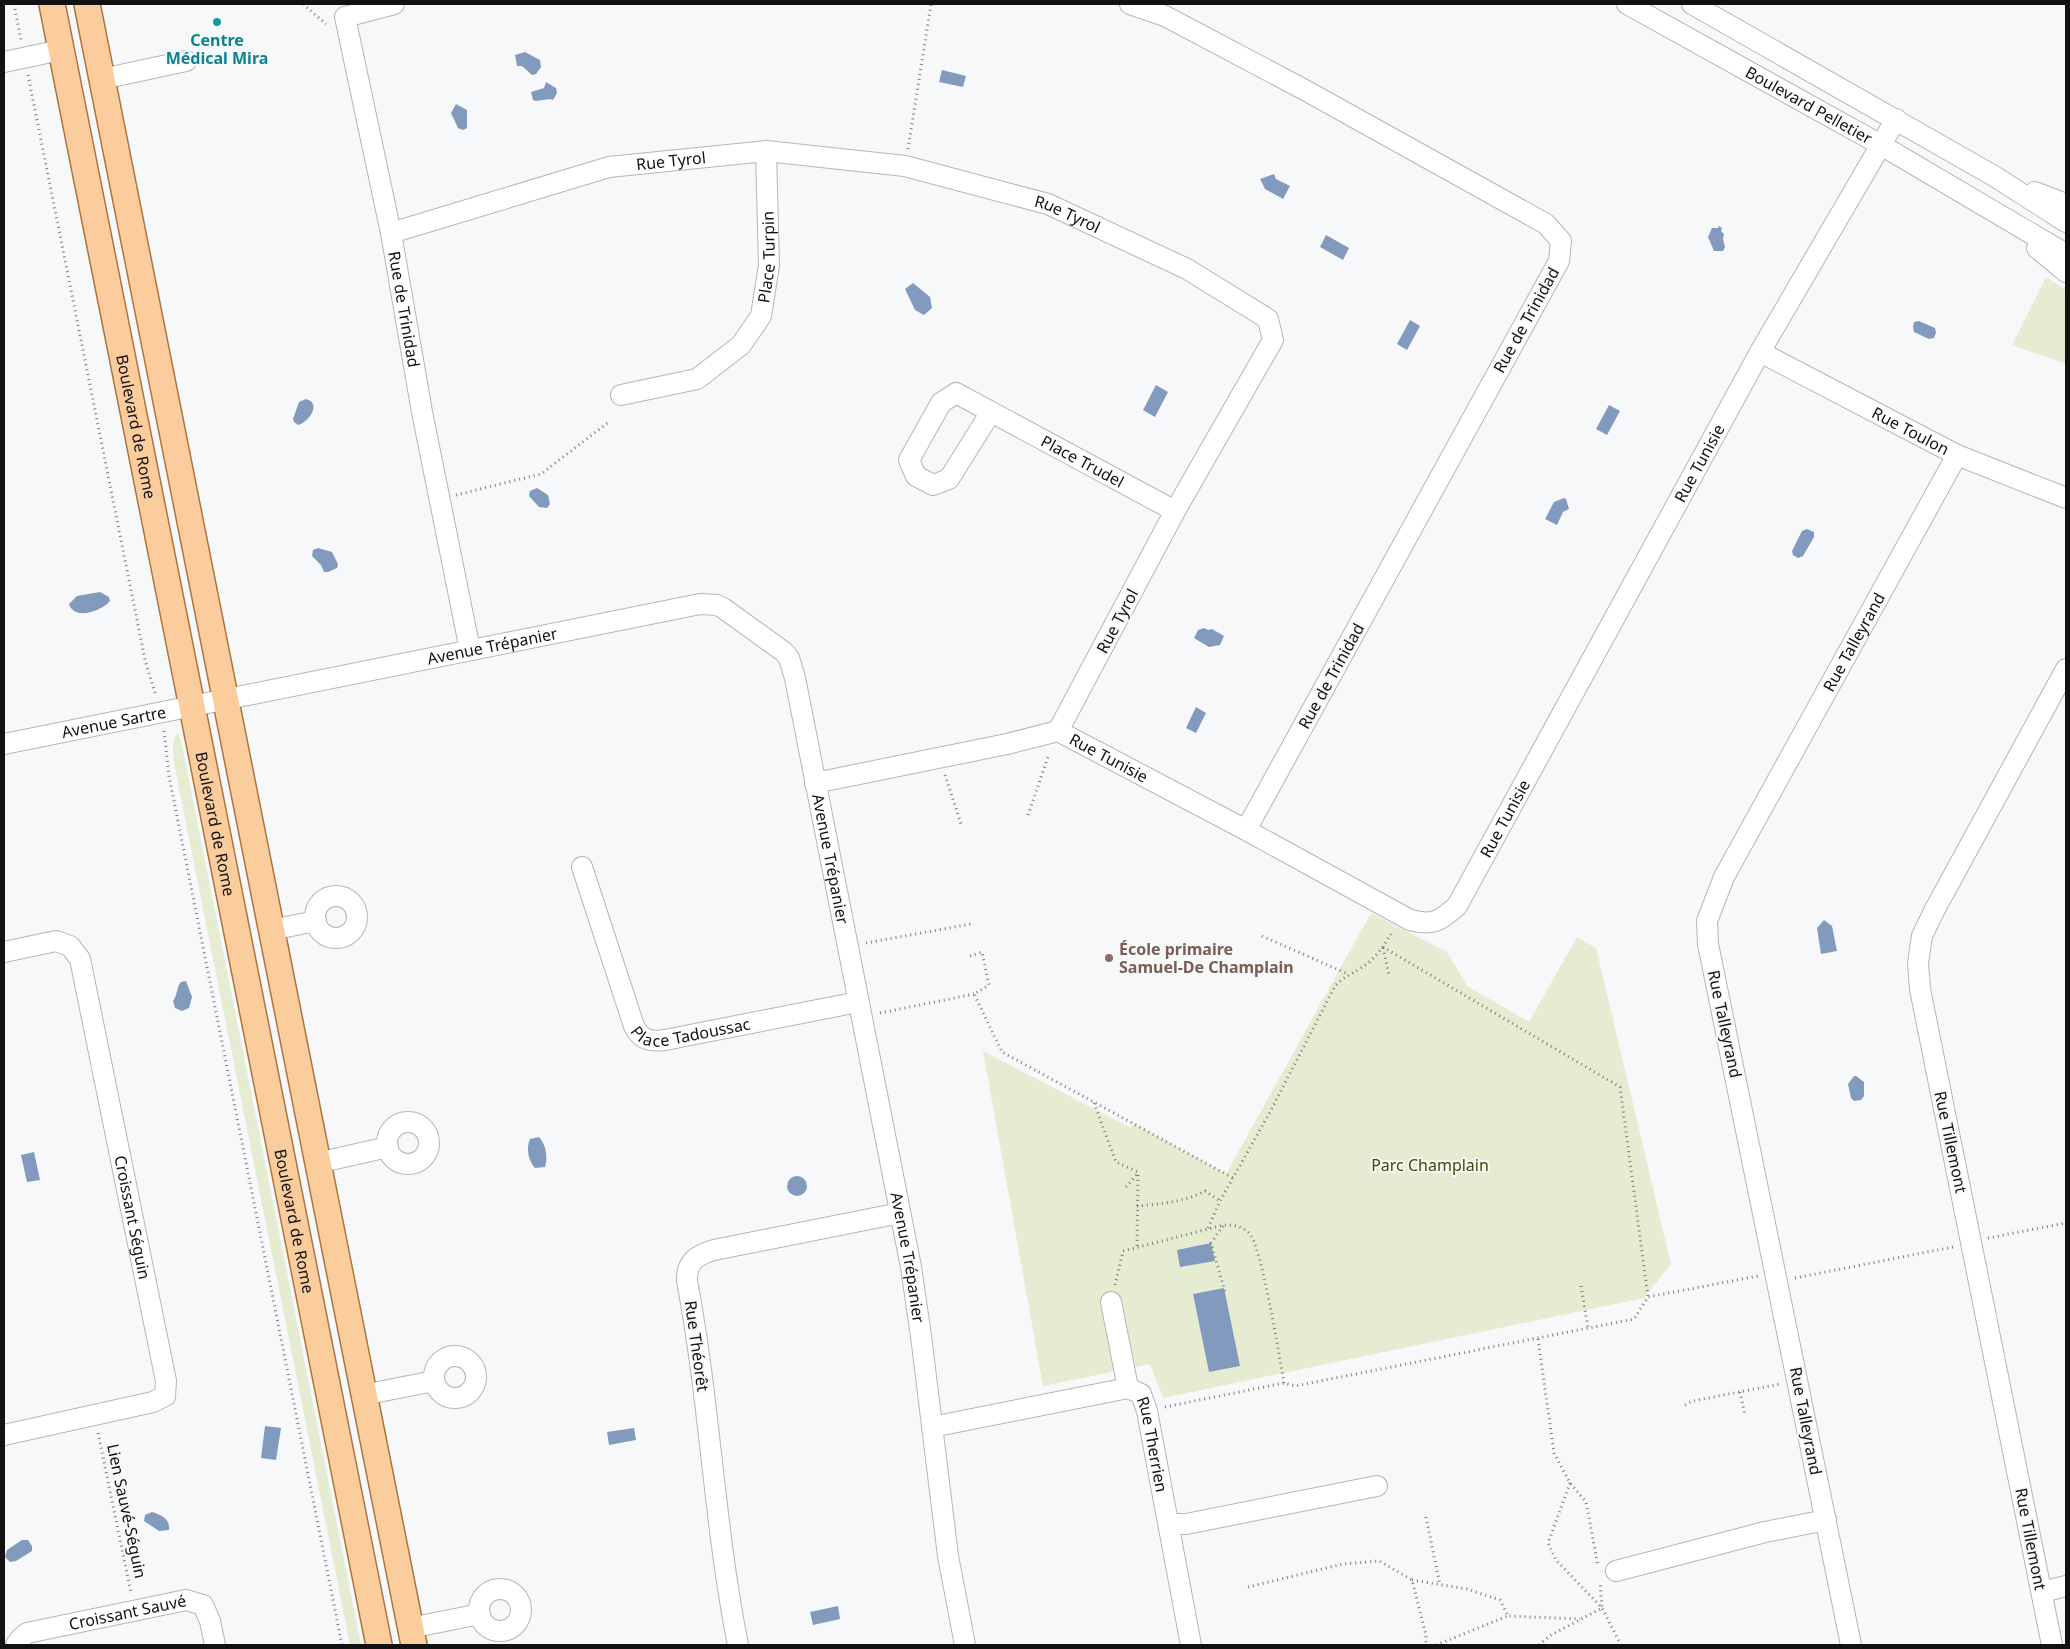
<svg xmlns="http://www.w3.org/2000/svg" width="2070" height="1649" font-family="'Noto Sans',sans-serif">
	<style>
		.green { fill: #e5ecd1 }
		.water { fill: #839abf }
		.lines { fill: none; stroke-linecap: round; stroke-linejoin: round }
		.minor-casing { stroke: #b5b6b7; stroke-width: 22 }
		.major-casing { stroke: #a97541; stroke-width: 28 }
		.path { stroke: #7c7d7e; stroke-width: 3; stroke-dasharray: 1 4; stroke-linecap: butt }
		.minor { stroke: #fff; stroke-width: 20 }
		.major { stroke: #fccd9c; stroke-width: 25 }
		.culture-dot { fill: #0f9aa8; stroke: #f7f8f9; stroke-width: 2 }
		.education-dot { fill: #8d6e63; stroke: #f7f8f9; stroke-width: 2 }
		.labels { text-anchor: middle; stroke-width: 4; stroke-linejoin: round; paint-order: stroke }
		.culture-label { font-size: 16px; font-weight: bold; fill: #0d838f; stroke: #f7f8f9 }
		.street-label { font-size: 16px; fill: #121213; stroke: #f7f8f9 }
		.education-label { font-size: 16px; font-weight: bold; fill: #785e54; stroke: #f7f8f9; text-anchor: start }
		.park-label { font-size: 16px; fill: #404900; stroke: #f7f8f9 }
	</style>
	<rect width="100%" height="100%" fill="#f7f8f9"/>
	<!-- green -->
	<g class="green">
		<polygon points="2046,277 2066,290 2066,364 2012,345"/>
		<path d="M 177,733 L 181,740 L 184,755 L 361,1645 L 350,1645 L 178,783 C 176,769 168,746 177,733 Z"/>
		<polygon points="1371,913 1447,952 1467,986 1529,1022 1577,937 1596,948 1671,1264 1644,1298 1163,1398 1150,1364 1043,1386 983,1051 1131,1128 1133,1123 1226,1174"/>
	</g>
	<!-- water -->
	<g class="water">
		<polygon points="525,52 540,60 541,67 536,74 532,75 522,66 517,66 515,55"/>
		<polygon points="942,70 966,76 963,87 939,82"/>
		<polygon points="546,82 556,88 557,93 553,100 550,99 536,101 533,100 531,92 544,88"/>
		<polygon points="456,104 467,110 467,128 463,130 458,128 451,113"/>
		<polygon points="1274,174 1276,179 1290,186 1283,199 1265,189 1260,179"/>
		<polygon points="1719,226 1722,228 1721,231 1724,234 1723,239 1725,247 1723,251 1714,251 1708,237 1712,228 1718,228"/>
		<polygon points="1326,235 1349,248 1343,260 1320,247"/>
		<polygon points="913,283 930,297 932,308 924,315 915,310 905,289"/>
		<polygon points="1410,320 1420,326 1407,350 1397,344"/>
		<polygon points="1919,321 1935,328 1936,333 1934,338 1929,339 1914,332 1913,327 1914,322"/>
		<polygon points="1156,385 1168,392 1155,417 1143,410"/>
		<path d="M 306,399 C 322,403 309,422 298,425 L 294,422 L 293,419 L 299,402 Z"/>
		<polygon points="1609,405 1620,411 1607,435 1596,429"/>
		<polygon points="537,488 548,495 550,504 547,508 539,507 529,496 530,491"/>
		<polygon points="1564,498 1566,499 1569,509 1563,512 1557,525 1545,519 1554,502"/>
		<polygon points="1807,529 1814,532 1814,537 1803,556 1798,558 1793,555 1792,551 1802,531"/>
		<polygon points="318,548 332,552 338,564 337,568 328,572 324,572 321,565 312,556 313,550"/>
		<path d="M 100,592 L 109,597 L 110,601 C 102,611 74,621 69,604 L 77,596 Z"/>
		<polygon points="1204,628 1208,630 1212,629 1224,636 1220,645 1209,647 1194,638 1198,630"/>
		<polygon points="1196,707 1206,713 1196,733 1186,728"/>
		<polygon points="1824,920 1832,926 1837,951 1821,954 1817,928"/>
		<path d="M 186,981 L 192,997 L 189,1008 L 182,1011 L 175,1008 L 173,1001 C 178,994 176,988 181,982 Z"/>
		<polygon points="1854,1076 1856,1076 1864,1082 1864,1096 1861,1100 1854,1101 1851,1098 1848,1084"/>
		<path d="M 539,1137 C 546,1144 548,1158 545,1167 L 535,1168 C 528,1161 526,1148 530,1139 Z"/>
		<polygon points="34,1152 40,1180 27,1182 21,1155"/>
		<circle cx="797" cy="1186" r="10"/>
		<polygon points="1211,1243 1215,1261 1180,1267 1177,1250"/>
		<polygon points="1224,1288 1240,1366 1209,1372 1193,1294"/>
		<polygon points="265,1426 281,1428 276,1460 261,1458"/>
		<polygon points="634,1428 636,1440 609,1445 607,1432"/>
		<path d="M 152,1512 C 162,1515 170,1519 169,1530 L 159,1531 L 144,1521 L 145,1515 Z"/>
		<polygon points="22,1540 28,1540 32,1546 32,1551 16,1561 10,1562 5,1557 7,1550"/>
		<polygon points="838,1606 840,1619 813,1625 810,1612"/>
	</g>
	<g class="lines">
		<defs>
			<g id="minor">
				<path id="s1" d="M 394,4 L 345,17 L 391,233 L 422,412 L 470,650"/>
				<polyline points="1130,4 1165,16 1303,89 1546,224 1561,241 1559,261 1246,830"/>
				<path id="s2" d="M 1627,4 L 1881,145 L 2066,254"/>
				<polyline points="1692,4 1994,176 2066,222"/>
				<polyline points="4,62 61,50"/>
				<polyline points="102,79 186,61"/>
				<polyline points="2035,192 2066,204"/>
				<path id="s3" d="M 391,233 L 609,167 L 766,151 L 905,166 L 1048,204 L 1187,269 L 1268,319 L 1273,340 L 1175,511 L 1058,731"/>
				<polyline points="2037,248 2066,272"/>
				<path id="s4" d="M 1760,352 L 1957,455 L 2066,498"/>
				<path id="s5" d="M 621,395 L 697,379 L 741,345 L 761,316 L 769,265 L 766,151"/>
				<path id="s6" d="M 991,412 L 949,479 L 933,485 L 916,476 L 909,460 L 941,403 L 956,393 L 1175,511"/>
				<path id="s7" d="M 4,744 L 700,604 L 717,605 L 723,608 L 784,652 L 789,658 L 795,678 L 911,1267 L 921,1336 L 948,1556 L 965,1645"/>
				<path id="s8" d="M 815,783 L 1007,744 L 1058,731 L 1246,830 L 1410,920 C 1433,926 1440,921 1457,906 L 1760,352 L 1896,119"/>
				<path id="s9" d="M 582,867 L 634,1026 C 641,1040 650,1042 665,1040 L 858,1002"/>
				<circle cx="336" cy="917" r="21"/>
				<polyline points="271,930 316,921"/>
				<path id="s10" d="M 4,952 L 56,941 L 70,946 L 80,959 L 166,1381 L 165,1396 L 153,1402 L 4,1435"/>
				<circle cx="408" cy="1143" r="21"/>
				<polyline points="317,1163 388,1147"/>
				<polyline points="1111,1302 1128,1388"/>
				<circle cx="455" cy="1377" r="21"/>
				<polyline points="363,1395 434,1381"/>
				<path id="s11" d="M 932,1427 L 1128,1388 L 1141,1394 L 1147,1411 L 1191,1645"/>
				<polyline points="1169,1524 1186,1524 1377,1486"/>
				<polyline points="1616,1571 1765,1532 1826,1520"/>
				<circle cx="500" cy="1610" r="21"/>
				<polyline points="2042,1592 2066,1586"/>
				<polyline points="410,1628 480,1614"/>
				<path id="s12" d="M 16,1645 L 20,1639 L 27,1633 L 186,1600 L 203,1605 L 210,1621 L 215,1645"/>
				<path d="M 738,1645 C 714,1525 710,1402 687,1281 C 686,1262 697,1255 714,1250 L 900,1213"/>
				<path id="s13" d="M 1851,1645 L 1708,944 L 1707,921 L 1724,877 L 1957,455"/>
				<polyline points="2052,1645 1920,989 1918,963 1922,936 1934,911 2066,669"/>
			</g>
			<g id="major">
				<path id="s14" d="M 52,4 L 379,1645"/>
				<polyline points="87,4 414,1645"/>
			</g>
		</defs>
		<!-- minor casing -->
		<use href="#minor" class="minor-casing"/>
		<!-- major casing -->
		<use href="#major" class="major-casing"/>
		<!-- path -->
		<g class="path">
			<polyline points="14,4 21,40"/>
			<polyline points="303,4 326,24"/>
			<polyline points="28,75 145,660 156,696"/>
			<polyline points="908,149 931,4"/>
			<polyline points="456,495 541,474 610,421"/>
			<polyline points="164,731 169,776 342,1645"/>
			<polyline points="945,775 962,827"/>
			<polyline points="1028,815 1049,754"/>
			<polyline points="1262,936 1348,974"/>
			<polyline points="866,943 971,924"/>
			<polyline points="1383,947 1620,1087 1648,1297"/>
			<polyline points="1383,948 1389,975"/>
			<polyline points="970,956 982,952 989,985 974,994 1002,1052 1233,1178"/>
			<polyline points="880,1013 974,994"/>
			<polyline points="1094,1103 1116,1162 1138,1172 1137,1247"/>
			<polyline points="1126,1187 1138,1173"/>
			<path d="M 1137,1206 C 1159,1204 1185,1202 1205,1191 L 1220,1201"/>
			<polyline points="1223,1226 1211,1243 1225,1292"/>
			<path d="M 1208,1228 L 1220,1201 L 1269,1114 L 1335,986 C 1346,975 1349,976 1361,968 C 1375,960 1385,944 1393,931"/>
			<polyline points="1988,1238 2066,1223"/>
			<polyline points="1795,1278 1953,1247"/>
			<path d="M 1115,1285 L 1123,1251 L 1224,1225 C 1233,1225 1242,1226 1249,1233 C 1261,1243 1280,1360 1284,1383"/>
			<polyline points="1581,1286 1588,1327"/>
			<polyline points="1538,1339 1554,1453 1570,1483 1586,1502 1598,1566"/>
			<polyline points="1740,1392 1745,1415"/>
			<polyline points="1685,1405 1693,1401 1780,1384"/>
			<polyline points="1165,1407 1284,1383 1295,1386 1634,1319 1648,1297 1758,1276"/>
			<polyline points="98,1433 131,1593"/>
			<polyline points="1570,1483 1548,1543 1556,1560 1602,1608 1621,1645"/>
			<polyline points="1426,1517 1440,1585"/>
			<polyline points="1412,1580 1467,1589 1500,1600 1508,1616 1580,1619"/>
			<polyline points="1248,1587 1343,1564 1379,1561 1412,1580 1426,1635 1426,1645"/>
			<polyline points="1436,1645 1508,1616"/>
			<polyline points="1539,1645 1551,1635 1602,1608 1600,1582"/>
		</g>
		<!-- minor -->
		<use href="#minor" class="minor"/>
		<!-- major -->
		<use href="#major" class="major"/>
	</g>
	<!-- markers -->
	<circle class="culture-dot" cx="217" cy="22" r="5"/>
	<circle class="education-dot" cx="1109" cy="958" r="5"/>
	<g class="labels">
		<!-- culture labels -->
		<g class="culture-label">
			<text x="217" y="46">Centre<tspan x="217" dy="18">Médical Mira</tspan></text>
		</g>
		<!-- street labels -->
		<g class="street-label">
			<text dy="6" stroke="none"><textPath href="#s2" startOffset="208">Boulevard Pelletier</textPath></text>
			<text dy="6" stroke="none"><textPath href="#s3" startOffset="290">Rue Tyrol</textPath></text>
			<text dy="6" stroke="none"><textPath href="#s3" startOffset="695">Rue Tyrol</textPath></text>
			<text dy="6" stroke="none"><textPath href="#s5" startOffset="228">Place Turpin</textPath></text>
			<text dy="6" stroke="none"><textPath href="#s1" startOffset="349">Rue de Trinidad</textPath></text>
			<text transform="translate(1526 320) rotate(-61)" y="6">Rue de Trinidad</text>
			<text dy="6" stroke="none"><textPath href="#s14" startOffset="431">Boulevard de Rome</textPath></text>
			<text dy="6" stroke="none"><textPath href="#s4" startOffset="170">Rue Toulon</textPath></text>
			<text dy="6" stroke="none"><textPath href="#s6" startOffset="360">Place Trudel</textPath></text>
			<text dy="6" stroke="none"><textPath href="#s8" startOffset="1205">Rue Tunisie</textPath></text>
			<text transform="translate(1117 621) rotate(-62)" y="6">Rue Tyrol</text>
			<text dy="6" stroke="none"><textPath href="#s13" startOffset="1054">Rue Talleyrand</textPath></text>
			<text dy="6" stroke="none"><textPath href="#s7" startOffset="498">Avenue Trépanier</textPath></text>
			<text transform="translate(1331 676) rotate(-61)" y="6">Rue de Trinidad</text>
			<text dy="6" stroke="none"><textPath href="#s7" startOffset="112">Avenue Sartre</textPath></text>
			<text dy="6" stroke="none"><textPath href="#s8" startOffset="306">Rue Tunisie</textPath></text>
			<text dy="6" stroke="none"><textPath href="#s8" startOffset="800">Rue Tunisie</textPath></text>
			<text dy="6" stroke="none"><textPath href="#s14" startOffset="836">Boulevard de Rome</textPath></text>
			<text dy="6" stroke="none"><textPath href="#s7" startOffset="1022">Avenue Trépanier</textPath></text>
			<text dy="6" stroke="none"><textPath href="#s9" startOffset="230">Place Tadoussac</textPath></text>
			<text transform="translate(1725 1024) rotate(78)" y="6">Rue Talleyrand</text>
			<text transform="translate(1951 1142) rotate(78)" y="6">Rue Tillemont</text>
			<text dy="6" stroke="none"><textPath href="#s10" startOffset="348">Croissant Séguin</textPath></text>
			<text dy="6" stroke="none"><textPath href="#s14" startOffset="1241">Boulevard de Rome</textPath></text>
			<text dy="6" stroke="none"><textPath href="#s7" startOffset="1428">Avenue Trépanier</textPath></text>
			<text transform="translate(697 1346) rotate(82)" y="6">Rue Théorêt</text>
			<text transform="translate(1806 1421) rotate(79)" y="6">Rue Talleyrand</text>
			<text dy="6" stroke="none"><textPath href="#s11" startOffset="266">Rue Therrien</textPath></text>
			<text transform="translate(127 1511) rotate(78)" y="6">Lien Sauvé-Séguin</text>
			<text transform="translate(2031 1539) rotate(79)" y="6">Rue Tillemont</text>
			<text dy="6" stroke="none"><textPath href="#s12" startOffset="119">Croissant Sauvé</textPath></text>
		</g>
		<!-- education labels -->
		<g class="education-label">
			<text x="1119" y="955">École primaire<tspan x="1119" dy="18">Samuel-De Champlain</tspan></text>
		</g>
		<!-- park labels -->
		<g class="park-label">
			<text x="1430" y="1171">Parc Champlain</text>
		</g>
	</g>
	<!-- border -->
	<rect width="2070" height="1649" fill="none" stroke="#121213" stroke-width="10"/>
</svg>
